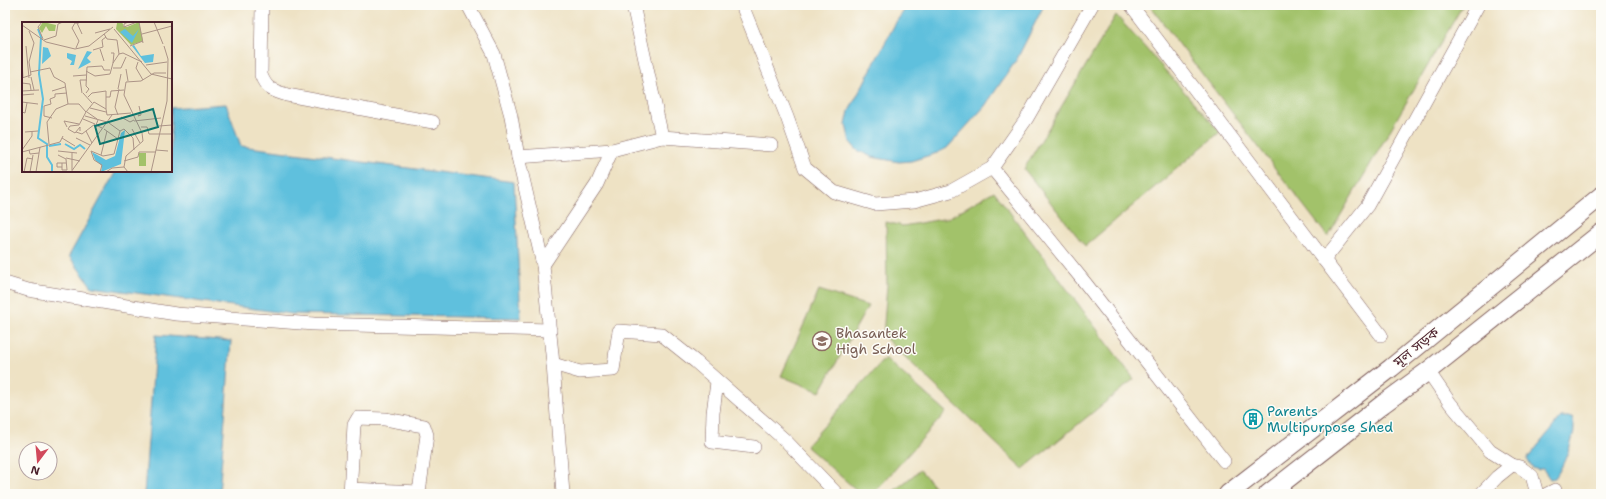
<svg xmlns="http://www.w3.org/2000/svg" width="1606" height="499" font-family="'Shantell Sans','Noto Sans Bengali',sans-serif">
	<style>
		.green { fill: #a2c26a; stroke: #76704a }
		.water { fill: #5fc0dd; stroke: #547084 }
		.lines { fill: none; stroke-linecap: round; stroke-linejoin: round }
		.street-casing { stroke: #836361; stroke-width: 14 }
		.secondary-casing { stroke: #836361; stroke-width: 20 }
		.street { stroke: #fff; stroke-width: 13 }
		.secondary { stroke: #fff; stroke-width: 18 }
		.labels { text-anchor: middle; stroke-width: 3; stroke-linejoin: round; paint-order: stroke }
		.education-label { font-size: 14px; fill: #785e54; stroke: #fdfcf7; text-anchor: start }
		.street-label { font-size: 14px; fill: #4a1f2b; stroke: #fdfcf7 }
		.culture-label { font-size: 14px; fill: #0d838f; stroke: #fdfcf7; text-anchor: start }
		.inset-river { fill: none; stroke: #5fc0dd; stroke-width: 2 }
		.inset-road { fill: none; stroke: #ac9487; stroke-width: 1 }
		.view { fill: #0f766e; fill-opacity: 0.15; stroke: #0f766e; stroke-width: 2 }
		.inset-edge { fill: none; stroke: #4a1f2b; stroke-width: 2 }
	</style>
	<rect width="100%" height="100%" fill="#fdfcf7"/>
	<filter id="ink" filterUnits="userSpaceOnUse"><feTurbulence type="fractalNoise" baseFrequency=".025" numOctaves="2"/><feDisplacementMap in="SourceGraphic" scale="8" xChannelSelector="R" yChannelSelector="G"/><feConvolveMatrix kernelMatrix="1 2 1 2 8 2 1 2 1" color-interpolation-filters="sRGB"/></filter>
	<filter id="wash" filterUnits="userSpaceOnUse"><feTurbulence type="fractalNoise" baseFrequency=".012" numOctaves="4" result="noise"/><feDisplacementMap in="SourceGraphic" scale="16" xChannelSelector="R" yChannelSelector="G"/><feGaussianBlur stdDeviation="0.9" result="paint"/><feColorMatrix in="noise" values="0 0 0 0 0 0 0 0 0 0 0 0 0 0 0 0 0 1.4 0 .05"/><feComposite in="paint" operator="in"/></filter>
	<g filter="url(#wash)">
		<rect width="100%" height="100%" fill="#eee2c4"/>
		<!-- green -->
		<g class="green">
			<polygon points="1149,5 1416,5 1420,6 1421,5 1463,5 1328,237"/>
			<polygon points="1116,15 1220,132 1085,246 1024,169"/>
			<polygon points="994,191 1134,379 1023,469 883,336 887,285 886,222 903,226 948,218"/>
			<polygon points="819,290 868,306 820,392 781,376"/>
			<polygon points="885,358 946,412 873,494 861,494 806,446"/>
			<polygon points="920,470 941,494 890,494"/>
		</g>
		<!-- water -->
		<g class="water">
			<polygon points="908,5 1044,5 1017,59 985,106 947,148 937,153 911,161 899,162 872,157 857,150 850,142 846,125 849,111 896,22"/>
			<polygon points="226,104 241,146 514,182 521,318 292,314 92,287 69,256 116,171 171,171 171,108"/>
			<polygon points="156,335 231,341 219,494 144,494"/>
			<path d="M 1561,417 L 1572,417 C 1573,420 1574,424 1574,427 C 1575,438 1562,469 1555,478 L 1550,479 L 1543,469 L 1539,469 L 1539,470 L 1532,468 L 1527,459 Z"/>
		</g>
	</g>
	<g filter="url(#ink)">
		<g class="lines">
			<defs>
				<g id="street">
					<path d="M 262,5 L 261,75 C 267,90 272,90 287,95 L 433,122"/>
					<polyline points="468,5 494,54 511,116 518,157 543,265 553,364 563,494"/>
					<polyline points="633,5 662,137"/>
					<polyline points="742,5 787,117 805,168 834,192 875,204 914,201 951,191 992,168 1027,118 1092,5"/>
					<polyline points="1131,5 1381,335"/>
					<polyline points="518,157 612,150 662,137 771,145"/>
					<polyline points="992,168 1086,284 1224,461"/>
					<polyline points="1324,260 1367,206 1478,5"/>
					<polyline points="543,265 597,184 612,150"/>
					<polyline points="5,283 28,290 176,314 314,324 550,330"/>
					<polyline points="553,364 580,372 613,370 619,331 661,334 696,362 786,441 837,494"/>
					<polyline points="1428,371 1450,403 1490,451 1512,465 1520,467 1532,476 1537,494"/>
					<polyline points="717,382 713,413 712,442 754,447"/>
					<polyline points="350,494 354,425 358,418 385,419 424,426 427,435 419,492 350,489"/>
					<polyline points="1481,494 1497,477 1512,465"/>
					<polyline points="1547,494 1555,490 1554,494"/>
				</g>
				<g id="secondary">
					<polyline points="1228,494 1391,368 1601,196"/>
					<polyline points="1268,494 1383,404 1428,371 1601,233"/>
				</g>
			</defs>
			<!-- street casing -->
			<use href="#street" class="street-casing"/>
			<!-- secondary casing -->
			<use href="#secondary" class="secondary-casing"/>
			<!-- street -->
			<use href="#street" class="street"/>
			<!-- secondary -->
			<use href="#secondary" class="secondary"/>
		</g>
	</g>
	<!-- icons -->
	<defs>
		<symbol id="school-ring" viewBox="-11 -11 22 22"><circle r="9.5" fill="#fdfcf7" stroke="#8d6e63" stroke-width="1.5"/><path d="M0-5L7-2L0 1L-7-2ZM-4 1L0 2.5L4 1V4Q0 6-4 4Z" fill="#8d6e63"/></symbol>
		<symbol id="building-ring" viewBox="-11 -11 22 22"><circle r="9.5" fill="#fdfcf7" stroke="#0f9aa8" stroke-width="1.5"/><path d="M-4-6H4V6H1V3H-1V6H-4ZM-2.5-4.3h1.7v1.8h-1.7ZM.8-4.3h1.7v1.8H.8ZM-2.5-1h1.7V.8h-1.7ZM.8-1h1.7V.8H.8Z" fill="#0f9aa8"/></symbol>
	</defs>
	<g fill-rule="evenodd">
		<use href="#school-ring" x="811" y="330" width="22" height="22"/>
		<use href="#building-ring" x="1242" y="408" width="22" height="22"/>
	</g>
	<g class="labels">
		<!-- education labels -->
		<g class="education-label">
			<text x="836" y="338">Bhasantek<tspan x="836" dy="16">High School</tspan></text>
		</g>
		<!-- street labels -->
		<g class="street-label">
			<text transform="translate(1416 347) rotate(-39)" y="5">মূল সড়ক</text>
		</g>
		<!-- culture labels -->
		<g class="culture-label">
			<text x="1267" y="416">Parents<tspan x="1267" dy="16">Multipurpose Shed</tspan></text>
		</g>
	</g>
	<!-- overview -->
	<g transform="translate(22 22)">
		<rect width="150" height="150" fill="#eee2c4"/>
		<path d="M 21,0 L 34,3 L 33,9 L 27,9 L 24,4 L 20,11 L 17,6 ZM 100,0 L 102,5 L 105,5 L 117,0 L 121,19 L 109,23 L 94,7 L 95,1 ZM 117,131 L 124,131 L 124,144 L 117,144 Z" fill="#a2c26a"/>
		<path d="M 103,7 L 111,14 L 117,7 L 110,21 L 98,10 ZM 112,23 L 119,34 L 132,32 L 131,40 L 123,41 L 110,24 ZM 21,25 L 26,26 L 29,34 L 20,42 ZM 65,29 L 70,30 L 65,36 L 69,40 L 56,47 ZM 45,31 L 54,33 L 52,43 L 48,43 L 50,39 L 45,36 ZM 103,108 L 99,142 L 79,150 L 80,144 L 73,138 L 70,130 L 84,138 L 93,134 L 99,111 Z" fill="#5fc0dd"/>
		<path class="inset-river" d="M 16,7 L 19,15 L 17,52 L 21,77 L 16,116 L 25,122 L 25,135 L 30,143 L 30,150M 43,122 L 52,127 L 58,123 L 63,127M 27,124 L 39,122"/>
		<path class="inset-road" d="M 20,0 L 16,5 L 21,17M 106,0 L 102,2 L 102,5 L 115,0M 117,0 L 121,21M 132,0 L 141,22M 55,1 L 60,12M 0,3 L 24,20 L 53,27 L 67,24 L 91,5M 92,7 L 129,52 L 150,57M 73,11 L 88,7M 82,12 L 85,17 L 95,18 L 97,32 L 91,41M 120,12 L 150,4M 22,18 L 34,14 L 36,2 L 41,0M 4,24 L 7,56M 108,24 L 121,19M 54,26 L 57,19 L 50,6 L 53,1 L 57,1M 78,27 L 82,39M 71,28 L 81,25 L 80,18 L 84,15M 97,32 L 101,31 L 120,40M 0,39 L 1,56M 116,40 L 114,46 L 121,58M 124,43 L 145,40M 91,46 L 99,46 L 104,35M 104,47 L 106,59M 64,49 L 73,54 L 88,52 L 91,41 L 92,31 L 89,31M 8,50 L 28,46 L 32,55 L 43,61 L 46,82 L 57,82 L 64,90 L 72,80 L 84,87 L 85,93 L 109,91M 51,54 L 64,53M 9,55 L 12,68M 0,56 L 9,53 L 7,40 L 12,21 L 7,9M 0,61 L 8,62 L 9,68M 96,67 L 99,52M 0,69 L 17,68M 30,69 L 43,65M 60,71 L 58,58 L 65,58M 61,71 L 70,81M 64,71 L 67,67 L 64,64 L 65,45 L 80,44 L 82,48 L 88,48M 0,73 L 12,72M 66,75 L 70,71 L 84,69 L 84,87M 84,75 L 88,75 L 89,69 L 102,68M 0,80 L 16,82M 117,84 L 119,93 L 116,94 L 118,91M 68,86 L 84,90M 0,90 L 3,91 L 5,81M 65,90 L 75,97M 96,93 L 93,85 L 97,67M 63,94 L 85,100M 99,95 L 108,100 L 112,98M 30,96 L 22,94 L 22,84 L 29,82 L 28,77 L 33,75 L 33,72 L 45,71M 76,98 L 74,103 L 80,106M 112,99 L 139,96M 87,101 L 98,109M 137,104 L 150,103M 45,105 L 42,99 L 57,102M 119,105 L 125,105 L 127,112 L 149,112M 82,107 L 96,117M 110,107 L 118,121M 58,109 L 58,105 L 53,111 L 46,107 L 48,104 L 57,103 L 64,90M 64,109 L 70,121M 3,110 L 16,109M 54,110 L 60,112 L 73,102 L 61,97M 40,116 L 53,124M 54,116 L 68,123M 27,122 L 25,100 L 34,87 L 46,82M 0,128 L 10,114 L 10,109M 7,128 L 8,132 L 17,131M 134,128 L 146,129M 36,129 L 55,131M 69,129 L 81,134 L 92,132 L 98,109 L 102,107 L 111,116 L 112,128M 69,129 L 72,138 L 80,143 L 78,150M 0,130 L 38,120 L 41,114M 50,131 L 50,148M 36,133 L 44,137 L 45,148 L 40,148 L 40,141M 79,133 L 85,109M 44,136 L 58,139M 102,139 L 116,135 L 117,130 L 134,130M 40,145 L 35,145 L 35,141 L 44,141M 2,150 L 5,136 L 11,137M 8,150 L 11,133M 14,150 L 18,125M 49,150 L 90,93M 84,150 L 90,146 L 102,145M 106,150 L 102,145 L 104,134 L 121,119 L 120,111 L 102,73 L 104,60 L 119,59 L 132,51 L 144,51M 129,150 L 145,79 L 146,37 L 142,24"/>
		<path class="view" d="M 131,87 L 136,105 L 78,122 L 73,104 Z"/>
		<rect width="150" height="150" class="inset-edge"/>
	</g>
	<!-- margin -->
	<rect width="1606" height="499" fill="none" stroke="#fdfcf7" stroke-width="20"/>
	<!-- north arrow -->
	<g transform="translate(38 461) rotate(196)"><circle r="19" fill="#fdfcf7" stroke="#b5a4a5"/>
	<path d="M0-3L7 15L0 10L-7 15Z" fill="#d1495b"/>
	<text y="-6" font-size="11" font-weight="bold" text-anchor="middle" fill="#4a1f2b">N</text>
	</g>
</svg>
